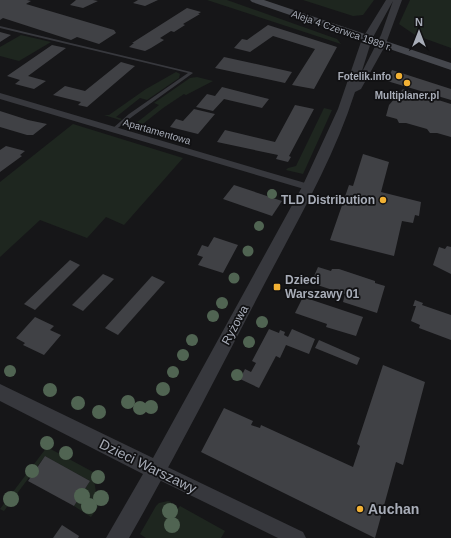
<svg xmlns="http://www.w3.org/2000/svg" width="451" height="538" font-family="Arial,sans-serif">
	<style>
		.green { fill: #1e261f }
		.building { fill: #404145 }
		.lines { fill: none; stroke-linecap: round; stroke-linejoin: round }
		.service { fill: #37383d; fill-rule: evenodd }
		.minor { fill: #37383d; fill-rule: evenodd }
		.tertiary { fill: #37383d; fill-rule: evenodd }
		.secondary { fill: #45474d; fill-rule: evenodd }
		.tree { fill: #506452 }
		.poi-dot { fill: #f2b134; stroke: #111113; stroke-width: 1.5 }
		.labels { text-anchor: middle; stroke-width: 3.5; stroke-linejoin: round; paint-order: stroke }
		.far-street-label { font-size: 10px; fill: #a8adb8; stroke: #111113 }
		.far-poi-label { font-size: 10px; font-weight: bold; fill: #a8adb8; stroke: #111113; text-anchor: end }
		.poi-label { font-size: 12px; font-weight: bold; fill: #a8adb8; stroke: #111113; text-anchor: end }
		.street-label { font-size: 12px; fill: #a8adb8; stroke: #111113 }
		.near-street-label { font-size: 14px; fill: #a8adb8; stroke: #111113 }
		.near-poi-label { font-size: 14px; font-weight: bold; fill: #a8adb8; stroke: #111113; text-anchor: start }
	</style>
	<rect width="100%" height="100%" fill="#161618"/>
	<!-- green -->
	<g class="green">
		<polygon points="207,0 227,0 337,39 341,44"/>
		<polygon points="303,0 374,0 363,15 353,16"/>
		<polygon points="410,0 451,0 451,48 415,35 399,24"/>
		<polygon points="21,35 51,42 19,61 0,56 0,47"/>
		<polygon points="176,72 180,74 179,78 147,100 140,98 116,117 122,119 120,120 104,115 109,115 146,89"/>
		<polygon points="197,77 213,81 186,95 184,94 163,108 139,127 127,123 129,122 135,124 159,105 154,103 190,78"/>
		<polygon points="324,108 332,110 303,174 286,170 288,168 296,166"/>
		<polygon points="73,124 183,158 124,225 106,217 87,238 40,220 0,257 0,182"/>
		<polygon points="47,447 93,472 98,507 91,517 74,506 90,481 45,456 4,511 0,509"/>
		<polygon points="168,501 171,502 172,510 175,512 180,506 225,531 221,538 146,538 140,534 156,506 159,503"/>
	</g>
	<!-- building -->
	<g class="building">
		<polygon points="0,0 27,0 31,1 26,4 114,30 116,33 99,44 77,37 71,40 3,18 0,20"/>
		<polygon points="76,0 93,0 98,1 83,8 70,5"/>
		<polygon points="138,0 158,0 145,6 133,3"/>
		<polygon points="187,8 201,12 198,14 200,14 183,24 185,25 174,32 171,31 160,38 164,40 151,48 145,51 129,47 134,43 132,43"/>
		<polygon points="268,25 337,47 314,89 292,85 315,49 273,36 250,52 234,48 242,39 247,40"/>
		<polygon points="0,32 11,35 0,42"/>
		<polygon points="52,45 66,48 28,76 46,81 34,89 15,84 20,80 7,76"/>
		<polygon points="224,57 292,72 285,83 215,68"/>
		<polygon points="121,62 135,66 87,107 78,105 81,102 53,95 65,86 85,91"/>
		<polygon points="392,70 451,89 451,100 387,81"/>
		<polygon points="222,87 269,99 262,108 224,99 213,111 196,107 207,94 215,96"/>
		<polygon points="403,89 451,104 451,137 437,133 430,133 427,129 406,123 399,123 397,119 386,116 389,105"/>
		<polygon points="295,105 314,109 289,156 291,157 288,162 276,159 278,155 217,142 225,130 275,142"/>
		<polygon points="194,109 215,114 198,134 170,127 176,119 183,121"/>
		<polygon points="0,111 28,120 47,124 33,135 27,135 0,127"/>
		<polygon points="6,146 25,151 20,155 22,156 0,172 0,150"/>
		<polygon points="363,154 389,162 381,192 421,202 419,216 415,215 413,223 402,221 394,256 330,240 349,185 353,186"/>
		<polygon points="234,185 282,201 272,216 223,199"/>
		<polygon points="214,237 238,245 223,273 198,265 203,257 197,255 202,245 208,247"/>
		<polygon points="447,246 451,247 451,274 433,265 439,247 445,249"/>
		<polygon points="70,260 80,265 35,310 24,304"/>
		<polygon points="318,267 331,271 332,269 339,269 375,281 375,283 385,286 377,313 343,302 345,294 311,283"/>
		<polygon points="103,274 114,279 83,311 72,305"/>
		<polygon points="152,276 165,282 118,335 105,328"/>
		<polygon points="303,297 363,317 356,336 326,327 327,324 295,313"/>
		<polygon points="415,300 423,303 422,305 451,315 451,340 419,328 420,325 411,321 416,306 413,306"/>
		<polygon points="35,317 54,326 50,330 61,335 44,355 23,345 25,343 16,338"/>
		<polygon points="269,329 279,333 280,330 285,332 284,335 288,337 292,329 315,339 309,354 286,345 280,358 276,356 259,388 240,379 245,369 251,372 256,363 252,361"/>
		<polygon points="319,340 360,358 357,365 315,348"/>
		<polygon points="383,365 425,382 403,465 396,462 375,538 201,452 224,408 253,421 251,425 260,428 261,425 353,467 360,446 357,444"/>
		<polygon points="45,456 90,481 74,506 28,481"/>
		<polygon points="62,525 79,536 78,538 53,538"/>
	</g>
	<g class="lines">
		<!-- service -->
		<polygon class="service" points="0,26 191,72 193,73 133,116 114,131 112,131 112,129 129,114 188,73 0,28"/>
		<!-- minor -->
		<g class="minor">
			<polygon points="0,93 312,185 313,187 312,189 304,189 0,99"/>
			<polygon points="157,462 303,532 306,538 278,538 151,476 149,470 151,464"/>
		</g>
		<!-- tertiary -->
		<path class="tertiary" d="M 386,0 L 402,0 L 385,46 L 361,89 L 355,92 C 334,158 298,220 266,281 C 221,367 177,454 129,538 L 106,538 L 143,474 L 0,401 L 0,384 L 153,458 L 302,187 L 338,109 L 362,39 ZM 393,1 L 381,35 L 361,74 L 372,39 Z"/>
		<!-- secondary -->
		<polygon class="secondary" points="250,0 264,0 451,63 451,70 252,2"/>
	</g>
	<!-- trees -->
	<g class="tree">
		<circle cx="272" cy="194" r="5"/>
		<circle cx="259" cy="226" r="5"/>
		<circle cx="248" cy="251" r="5.5"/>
		<circle cx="234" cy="278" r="5.5"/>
		<circle cx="222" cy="303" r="6"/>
		<circle cx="213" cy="316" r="6"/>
		<circle cx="262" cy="322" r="6"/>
		<circle cx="192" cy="340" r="6"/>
		<circle cx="249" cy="342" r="6"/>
		<circle cx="183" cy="355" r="6"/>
		<circle cx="10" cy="371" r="6"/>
		<circle cx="173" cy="372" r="6"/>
		<circle cx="237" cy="375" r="6"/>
		<circle cx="163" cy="389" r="7"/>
		<circle cx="50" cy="390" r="7"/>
		<circle cx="128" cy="402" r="7"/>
		<circle cx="78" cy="403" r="7"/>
		<circle cx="151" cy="407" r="7"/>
		<circle cx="140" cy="408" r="7"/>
		<circle cx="99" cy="412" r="7"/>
		<circle cx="47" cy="443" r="7"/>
		<circle cx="66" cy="453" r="7"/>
		<circle cx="32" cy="471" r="7"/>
		<circle cx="98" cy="477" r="7"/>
		<circle cx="82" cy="496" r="8"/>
		<circle cx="101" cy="498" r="8"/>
		<circle cx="11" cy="499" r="8"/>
		<circle cx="89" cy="506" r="8"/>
		<circle cx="170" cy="511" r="8"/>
		<circle cx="172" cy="525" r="8"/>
	</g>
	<!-- markers -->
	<g class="poi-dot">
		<circle cx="399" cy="76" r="4"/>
		<circle cx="407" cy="83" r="4"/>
		<circle cx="383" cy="200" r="4"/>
		<rect x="273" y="283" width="8" height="8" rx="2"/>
		<circle cx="360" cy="509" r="4"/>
	</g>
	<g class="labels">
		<!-- far-street labels -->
		<g class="far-street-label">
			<text transform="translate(342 30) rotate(19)" y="4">Aleja 4 Czerwca 1989 r.</text>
			<text transform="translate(157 131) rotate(16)" y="4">Apartamentowa</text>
		</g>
		<!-- far-poi labels -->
		<g class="far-poi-label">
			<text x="391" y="80">Fotelik.info</text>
			<text x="407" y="99" text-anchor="middle">Multiplaner.pl</text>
		</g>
		<!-- poi labels -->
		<g class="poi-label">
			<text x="375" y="204">TLD Distribution</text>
			<text x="285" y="284" text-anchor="start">Dzieci<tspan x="285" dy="14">Warszawy 01</tspan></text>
		</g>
		<!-- street labels -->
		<g class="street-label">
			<text transform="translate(235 325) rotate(-62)" y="4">Ryżowa</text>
		</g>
		<!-- near-street labels -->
		<g class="near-street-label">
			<text transform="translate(148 466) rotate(26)" y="5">Dzieci Warszawy</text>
		</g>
		<!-- near-poi labels -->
		<g class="near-poi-label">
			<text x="368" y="514">Auchan</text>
		</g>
	</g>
	<!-- north arrow -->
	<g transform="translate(419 32)" stroke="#111113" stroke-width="3" paint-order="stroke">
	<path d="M0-3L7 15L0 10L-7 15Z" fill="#a8adb8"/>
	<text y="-6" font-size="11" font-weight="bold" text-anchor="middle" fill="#a8adb8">N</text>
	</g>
</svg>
